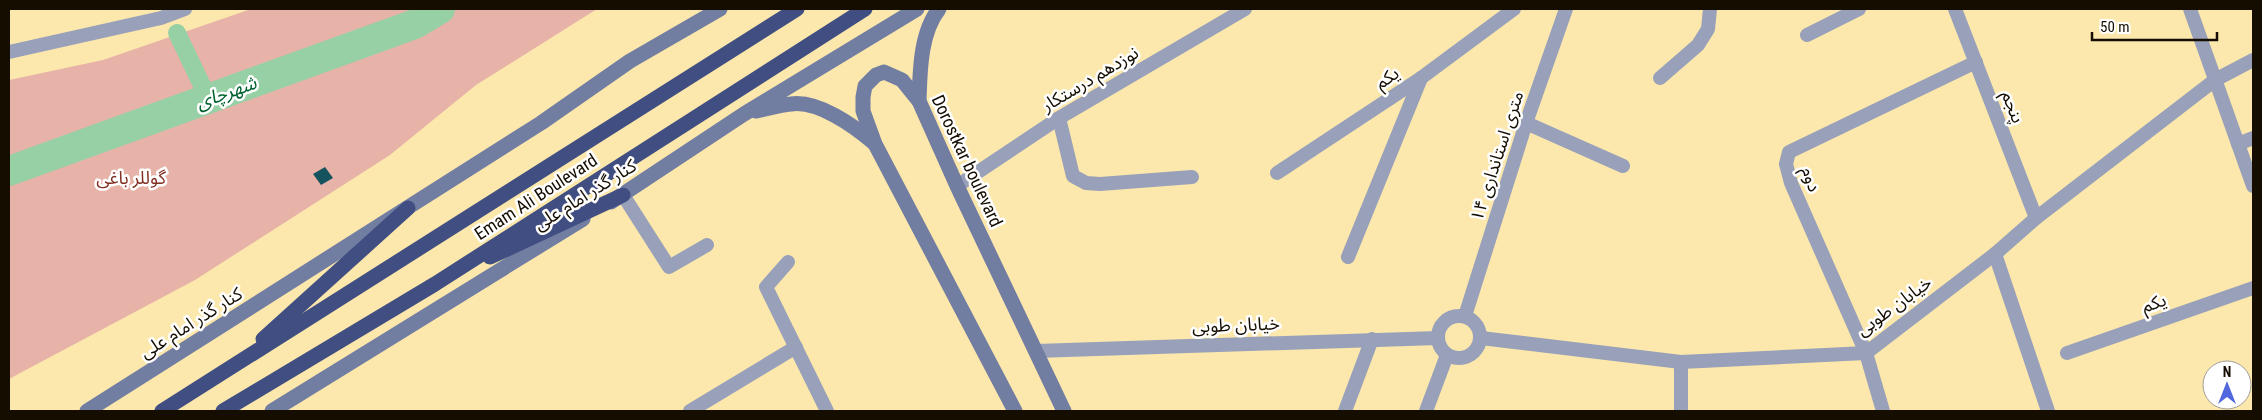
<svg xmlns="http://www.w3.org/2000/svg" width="2262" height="420" font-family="'Roboto Condensed','Noto Sans Arabic',sans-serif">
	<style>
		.green { fill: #e7b3a9 }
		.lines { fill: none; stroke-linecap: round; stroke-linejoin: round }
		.canal { stroke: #96d0a4; stroke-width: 18 }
		.river { stroke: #96d0a4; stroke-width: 30 }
		.building { fill: #15545f }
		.street { stroke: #98a0ba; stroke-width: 14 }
		.secondary { stroke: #727da2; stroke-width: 15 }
		.highway { stroke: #414e81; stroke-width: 15 }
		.labels { text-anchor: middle; stroke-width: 5; stroke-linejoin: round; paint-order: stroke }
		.street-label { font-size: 18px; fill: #150d00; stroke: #fff }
		.park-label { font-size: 18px; fill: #802f21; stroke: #fff }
		.water-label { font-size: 19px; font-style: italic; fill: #00622e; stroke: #fff }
	</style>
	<rect width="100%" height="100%" fill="#fce8ac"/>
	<!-- green -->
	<polygon class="green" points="251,9 597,9 476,85 390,155 195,280 9,379 9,80 103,60"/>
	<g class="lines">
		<!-- canal -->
		<polyline class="canal" points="177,33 208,98"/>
		<!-- river -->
		<polyline class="river" points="9,171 415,24 440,9"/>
	</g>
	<!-- building -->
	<polygon class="building" points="325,167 333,178 321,185 313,174"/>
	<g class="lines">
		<!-- street -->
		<g class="street">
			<polyline points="1955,9 2036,218"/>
			<polyline points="2190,9 2253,186"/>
			<polyline points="1807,35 1859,9"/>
			<polyline points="9,52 161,18 185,9"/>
			<polyline points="1660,78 1698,45 1708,29 1710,9"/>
			<polyline points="1059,118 1073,176 1086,183 1100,184 1192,177"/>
			<polyline points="1526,123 1623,166"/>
			<polyline points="2238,144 2253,138"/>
			<polyline points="1277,173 1421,78 1514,9"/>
			<polyline points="957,186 1059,118 1245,9"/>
			<polyline points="623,195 669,267 707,245"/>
			<polyline points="1995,254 2048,411"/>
			<polyline points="1348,257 1421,78"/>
			<polyline points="788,262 766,287 827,411"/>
			<circle cx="1459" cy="337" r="21"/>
			<polyline points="1465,316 1526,123 1566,9"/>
			<polyline points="1481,338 1681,362 1866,353 1995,254 2036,218 2215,80 2253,60"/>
			<polyline points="1036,351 1438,338"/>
			<polyline points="2067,353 2253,288"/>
			<polyline points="690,411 796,347"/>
			<polyline points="1345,411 1372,339"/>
			<polyline points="1426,411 1447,355"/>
			<polyline points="1681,411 1681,362"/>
			<polyline points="1883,411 1866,353 1791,183 1786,164 1789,152 1976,62"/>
		</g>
		<!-- secondary -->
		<g class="secondary">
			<path d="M 919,101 C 920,72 920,33 939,9"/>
			<path d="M 756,111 C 767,109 779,105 791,104 C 818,100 854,126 874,143"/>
			<polyline points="611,202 744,114 917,9"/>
			<polyline points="87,411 541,123 630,61 720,9"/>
			<polyline points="272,411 583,219"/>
			<polyline points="1015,411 875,144 863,111 863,97 865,86 876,75 884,72 902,80 919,101 957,186 1064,411"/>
		</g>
		<!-- highway -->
		<g class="highway">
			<polyline points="490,257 623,195"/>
			<polyline points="263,339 408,208"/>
			<polyline points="162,411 797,9"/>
			<polyline points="223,411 435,284 865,9"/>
		</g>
	</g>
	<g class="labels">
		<!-- street labels -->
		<g class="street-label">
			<text transform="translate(1387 78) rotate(-34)" y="6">یکم</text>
			<text transform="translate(1090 79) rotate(-31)" y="6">نوزدهم درستکار</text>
			<text transform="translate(2013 107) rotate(69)" y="6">پنجم</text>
			<text transform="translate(1497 156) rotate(-72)" y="6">۱۴ متری استانداری</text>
			<text transform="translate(967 161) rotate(65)" y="6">Dorostkar boulevard</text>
			<text transform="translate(1811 179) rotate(70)" y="6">دوم</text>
			<text transform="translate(585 195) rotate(-32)" y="6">کنار گذر امام علی</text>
			<text transform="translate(536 197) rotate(-33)" y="6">Emam Ali Boulevard</text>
			<text transform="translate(2154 303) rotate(-19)" y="6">یکم</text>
			<text transform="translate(1894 306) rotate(-36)" y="6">خیابان طوبی</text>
			<text transform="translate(191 323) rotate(-32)" y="6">کنار گذر امام علی</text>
			<text transform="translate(1236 325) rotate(-2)" y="6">خیابان طوبی</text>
		</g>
		<!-- park labels -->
		<g class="park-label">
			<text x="131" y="184">گوللر باغی</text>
		</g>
		<!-- water labels -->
		<g class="water-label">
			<text transform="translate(226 92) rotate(-20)" y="7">شهرچای</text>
		</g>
	</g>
	<!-- border -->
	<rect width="2262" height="420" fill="none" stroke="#150d00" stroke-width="20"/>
	<!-- north arrow -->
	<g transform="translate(2227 385)"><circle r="24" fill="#ffffff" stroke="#a19e99"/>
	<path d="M0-4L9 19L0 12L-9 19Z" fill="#5267dd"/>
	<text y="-8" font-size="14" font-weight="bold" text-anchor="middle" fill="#150d00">N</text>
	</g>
	<!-- scale -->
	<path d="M2092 32v8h125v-8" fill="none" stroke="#150d00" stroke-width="2.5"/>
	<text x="2100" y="32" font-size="15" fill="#150d00" stroke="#ffffff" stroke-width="4" paint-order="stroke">50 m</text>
</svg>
